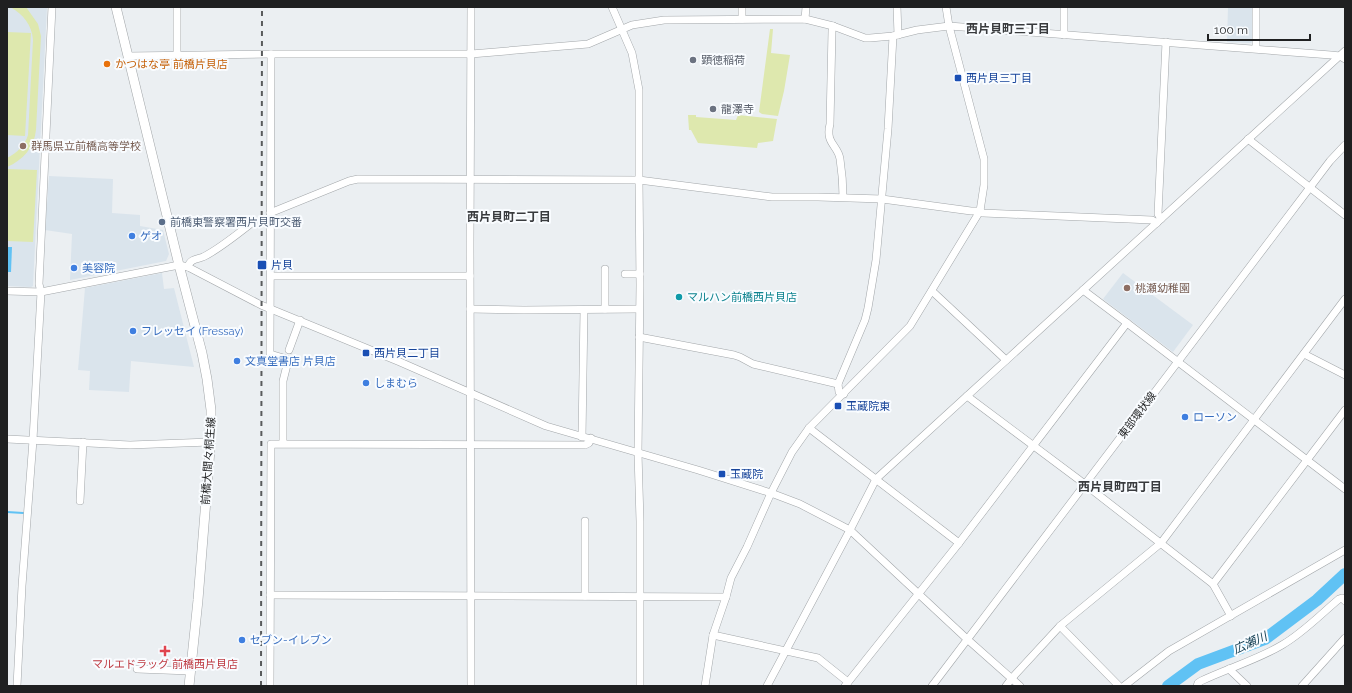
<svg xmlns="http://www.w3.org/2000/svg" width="1352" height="693" font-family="Raleway,'Noto Sans JP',sans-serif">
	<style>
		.built { fill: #dae4ec }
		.green { fill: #dee8ae }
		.water { fill: #60c2f4 }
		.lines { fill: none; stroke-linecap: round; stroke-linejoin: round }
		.stream { stroke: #60c2f4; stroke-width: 2 }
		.river { stroke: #60c2f4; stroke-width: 12 }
		.minor-casing { stroke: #a2a6a9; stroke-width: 8 }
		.major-casing { stroke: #a2a6a9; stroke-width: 10 }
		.minor { stroke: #fff; stroke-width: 7 }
		.major { stroke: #fff; stroke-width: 9 }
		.rail { stroke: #595b5c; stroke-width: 2; stroke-dasharray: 5 5; stroke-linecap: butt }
		.worship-dot { fill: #6b7280; stroke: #f9fcff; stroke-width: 1.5 }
		.food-dot { fill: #e8710a; stroke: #f9fcff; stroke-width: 1.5 }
		.transit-dot { fill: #1a4fb4; stroke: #f9fcff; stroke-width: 1.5 }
		.education-dot { fill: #8d6e63; stroke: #f9fcff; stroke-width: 1.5 }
		.service-dot { fill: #5c6f8a; stroke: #f9fcff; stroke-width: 1.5 }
		.shop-dot { fill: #3f7fe0; stroke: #f9fcff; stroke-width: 1.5 }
		.culture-dot { fill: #0f9aa8; stroke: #f9fcff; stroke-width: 1.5 }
		.health-dot { fill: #e0444e; stroke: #f9fcff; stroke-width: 1.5 }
		.labels { text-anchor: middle; stroke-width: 4; stroke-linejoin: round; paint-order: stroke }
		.worship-label { font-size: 11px; fill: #5b616d; stroke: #f9fcff; text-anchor: start }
		.food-label { font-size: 11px; fill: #c56008; stroke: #f9fcff; text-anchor: start }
		.transit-label { font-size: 11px; fill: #164399; stroke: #f9fcff; text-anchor: start }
		.education-label { font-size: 11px; fill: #785e54; stroke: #f9fcff; text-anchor: start }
		.service-label { font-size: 11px; fill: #4e5e75; stroke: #f9fcff; text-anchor: start }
		.shop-label { font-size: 11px; fill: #366cbe; stroke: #f9fcff; text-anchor: start }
		.culture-label { font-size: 11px; fill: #0d838f; stroke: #f9fcff; text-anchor: start }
		.street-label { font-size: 11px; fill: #1f2021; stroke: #f9fcff }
		.health-label { font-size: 11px; fill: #be3a42; stroke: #f9fcff }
		.neighbourhood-label { font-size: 12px; font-weight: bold; fill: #393b3e; stroke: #f9fcff }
		.water-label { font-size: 12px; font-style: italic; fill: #0d394e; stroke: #f9fcff }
	</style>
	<rect width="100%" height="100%" fill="#ebeff2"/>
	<!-- built -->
	<g class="built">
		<polygon points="7,7 47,7 33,286 31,287 7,286"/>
		<polygon points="1228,7 1253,7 1253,41 1251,43 1227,42"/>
		<polygon points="49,176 113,179 112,213 140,215 140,226 163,230 169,254 166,261 70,280 72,234 45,230"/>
		<polygon points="162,273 164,289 174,288 194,367 131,361 129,392 89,390 90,371 78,370 85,288"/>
		<polygon points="1123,273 1193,325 1173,352 1103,299"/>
	</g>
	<!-- green -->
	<g class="green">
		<path d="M 10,7 L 26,7 L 38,24 L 41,36 L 36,130 C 34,148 23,160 7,167 L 7,158 C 17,153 25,145 28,135 L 33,40 C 32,25 23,14 10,7 Z"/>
		<polygon points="770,29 773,29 771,53 790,55 784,91 778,116 762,114 759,112"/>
		<polygon points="7,32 31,33 25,136 7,135"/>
		<polygon points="688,115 696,115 696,117 736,120 738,115 777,119 773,141 758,143 757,148 698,143 691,130 689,130"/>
		<polygon points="7,169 37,170 33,242 7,241"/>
	</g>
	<!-- water -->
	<polygon class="water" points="7,247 12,247 11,272 7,272"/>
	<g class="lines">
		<!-- stream -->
		<polyline class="stream" points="7,512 23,513"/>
		<!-- river -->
		<polyline class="river" points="1168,686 1198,664 1265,639 1317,600 1345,574"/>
		<defs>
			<g id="minor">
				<polyline points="177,7 177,55"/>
				<polyline points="612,7 632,53 639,90 639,180 640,285 638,453 640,521 640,686"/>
				<polyline points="742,7 742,19"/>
				<polyline points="897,7 898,35"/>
				<polyline points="1256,7 1256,48"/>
				<polyline points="805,19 806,7"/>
				<path d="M 833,26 L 832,31 L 830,124 C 825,144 838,145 840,159 C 842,172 843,185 843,197"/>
				<polyline points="1064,35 1064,7"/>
				<polyline points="271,54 270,352 270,354 287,359 288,361 283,381 283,443"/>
				<polyline points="128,56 271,54 471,54 588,44 632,25 664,20 805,19 833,26 865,38 870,38 893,36 917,30 949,26 1331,55 1340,56 1345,59"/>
				<polyline points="1248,139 1345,215"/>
				<polyline points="270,213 349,181 358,179 639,180 772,197 818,197 882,199 971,211 980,211 983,213 1152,220 1157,223"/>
				<polyline points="1161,219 1158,214 1166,42"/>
				<path d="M 188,267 C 190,259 197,259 203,257 C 218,250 239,233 253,222"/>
				<polyline points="605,269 605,309"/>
				<polyline points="625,274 640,274"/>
				<polyline points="271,276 470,276"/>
				<polyline points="7,291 41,292 179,265 188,267 261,305 400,362 546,426 698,470 771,493 800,504 850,530 967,639 1020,686"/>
				<polyline points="932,291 1006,360"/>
				<polyline points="470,309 524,310 639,309"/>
				<polyline points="1127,323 1345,489"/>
				<polyline points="639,337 734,355 740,357 753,364 838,384"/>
				<polyline points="289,350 300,320"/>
				<polyline points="1304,354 1345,375"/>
				<polyline points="844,394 839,392 838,384 865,320 868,308 876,260 888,129 893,36"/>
				<polyline points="967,396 1078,479 1213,584 1231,616"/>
				<polyline points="809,428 959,543"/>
				<polyline points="582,437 584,310"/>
				<polyline points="7,439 130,445 210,442"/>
				<polyline points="80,501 83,442"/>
				<polyline points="585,521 585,596"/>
				<polyline points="1213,584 1345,410"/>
				<polyline points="270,595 726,597"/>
				<polyline points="1060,626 1119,686"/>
				<polyline points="713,635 818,658 848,682"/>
				<polyline points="137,669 190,671"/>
				<polyline points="1229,669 1247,686"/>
				<polyline points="17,686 22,586 33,440 41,292 39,284 52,7"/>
				<polyline points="270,686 271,444 585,445 589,443 591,438"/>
				<polyline points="471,686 470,243 471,7"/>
				<polyline points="705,686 713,635 726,597 731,578 747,547 771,493 792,452 809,428 910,326 980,211 984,185 984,159 949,26 946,7"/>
				<polyline points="767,686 850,530 876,479 1345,51"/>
				<polyline points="845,686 959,543 1127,323 1083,290"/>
				<polyline points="932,686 1330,161 1345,145"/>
				<polyline points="1006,686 1012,678 1060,626 1161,543 1345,299"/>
				<polyline points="1124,686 1169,651 1345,550"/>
				<path d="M 1197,686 L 1198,683 L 1201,681 C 1228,668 1257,660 1282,645 C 1303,633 1321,614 1339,599 L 1342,598 L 1345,601"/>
				<polyline points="1302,686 1345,638"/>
			</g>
			<polyline id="major" points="116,7 179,265 202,353 207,379 211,410 211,437 198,600 189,686"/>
		</defs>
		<!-- minor casing -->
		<use href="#minor" class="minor-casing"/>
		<!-- major casing -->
		<use href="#major" class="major-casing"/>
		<!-- minor -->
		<use href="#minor" class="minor"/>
		<!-- major -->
		<use href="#major" class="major"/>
		<!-- rail -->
		<polyline class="rail" points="261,686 262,7"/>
	</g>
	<!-- markers -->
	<g class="worship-dot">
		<circle cx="693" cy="60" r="4"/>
		<circle cx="713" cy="109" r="4"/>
	</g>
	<circle class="food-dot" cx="107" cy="64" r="4"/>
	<g class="transit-dot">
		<rect x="954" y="74" width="8" height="8" rx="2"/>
		<rect x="257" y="260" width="10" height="10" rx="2"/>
		<rect x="362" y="349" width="8" height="8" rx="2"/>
		<rect x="834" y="402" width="8" height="8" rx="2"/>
		<rect x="718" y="470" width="8" height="8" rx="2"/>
	</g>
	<g class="education-dot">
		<circle cx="23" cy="146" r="4"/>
		<circle cx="1127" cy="288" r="4"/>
	</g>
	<circle class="service-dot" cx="162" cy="222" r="4"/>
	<g class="shop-dot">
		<circle cx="132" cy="236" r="4"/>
		<circle cx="74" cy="268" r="4"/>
		<circle cx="133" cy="331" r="4"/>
		<circle cx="237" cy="361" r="4"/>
		<circle cx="366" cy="383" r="4"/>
		<circle cx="1185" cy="417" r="4"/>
		<circle cx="242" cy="640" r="4"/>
	</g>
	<circle class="culture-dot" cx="679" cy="297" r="4"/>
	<path class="health-dot" d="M163 645h4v4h4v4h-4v4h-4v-4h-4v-4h4z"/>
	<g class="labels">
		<!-- worship labels -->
		<g class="worship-label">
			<text x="701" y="64">顕徳稲荷</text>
			<text x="721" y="113">龍澤寺</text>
		</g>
		<!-- food labels -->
		<g class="food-label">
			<text x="115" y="68">かつはな亭 前橋片貝店</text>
		</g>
		<!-- transit labels -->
		<g class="transit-label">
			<text x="966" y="82">西片貝三丁目</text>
			<text x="271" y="269">片貝</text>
			<text x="374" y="357">西片貝二丁目</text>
			<text x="846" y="410">玉蔵院東</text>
			<text x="730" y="478">玉蔵院</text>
		</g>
		<!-- education labels -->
		<g class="education-label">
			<text x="31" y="150">群馬県立前橋高等学校</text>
			<text x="1135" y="292">桃瀬幼稚園</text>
		</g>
		<!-- service labels -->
		<g class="service-label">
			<text x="170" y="226">前橋東警察署西片貝町交番</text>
		</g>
		<!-- shop labels -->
		<g class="shop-label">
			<text x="140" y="240">ゲオ</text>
			<text x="82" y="272">美容院</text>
			<text x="141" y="335">フレッセイ (Fressay)</text>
			<text x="245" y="365">文真堂書店 片貝店</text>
			<text x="374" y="387">しまむら</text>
			<text x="1193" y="421">ローソン</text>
			<text x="250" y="644">セブン-イレブン</text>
		</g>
		<!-- culture labels -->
		<g class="culture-label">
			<text x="687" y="301">マルハン前橋西片貝店</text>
		</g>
		<!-- street labels -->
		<g class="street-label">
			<text transform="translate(1137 415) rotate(-53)" y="4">東部環状線</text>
			<text transform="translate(208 461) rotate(-86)" y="4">前橋大間々桐生線</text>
		</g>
		<!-- health labels -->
		<g class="health-label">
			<text x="165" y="668">マルエドラッグ 前橋西片貝店</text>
		</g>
		<!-- neighbourhood labels -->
		<g class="neighbourhood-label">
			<text x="1008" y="33">西片貝町三丁目</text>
			<text x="509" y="221">西片貝町二丁目</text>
			<text x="1120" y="491">西片貝町四丁目</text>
		</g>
		<!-- water labels -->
		<g class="water-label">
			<text transform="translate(1250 643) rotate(-24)" y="4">広瀬川</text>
		</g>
	</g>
	<!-- border -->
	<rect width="1352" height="693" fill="none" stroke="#1f2021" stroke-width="16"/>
	<!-- scale -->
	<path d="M1208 34v6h102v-6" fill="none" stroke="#1f2021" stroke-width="2"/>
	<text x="1214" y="34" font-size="12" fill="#1f2021" stroke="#f9fcff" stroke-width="3" paint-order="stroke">100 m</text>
</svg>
